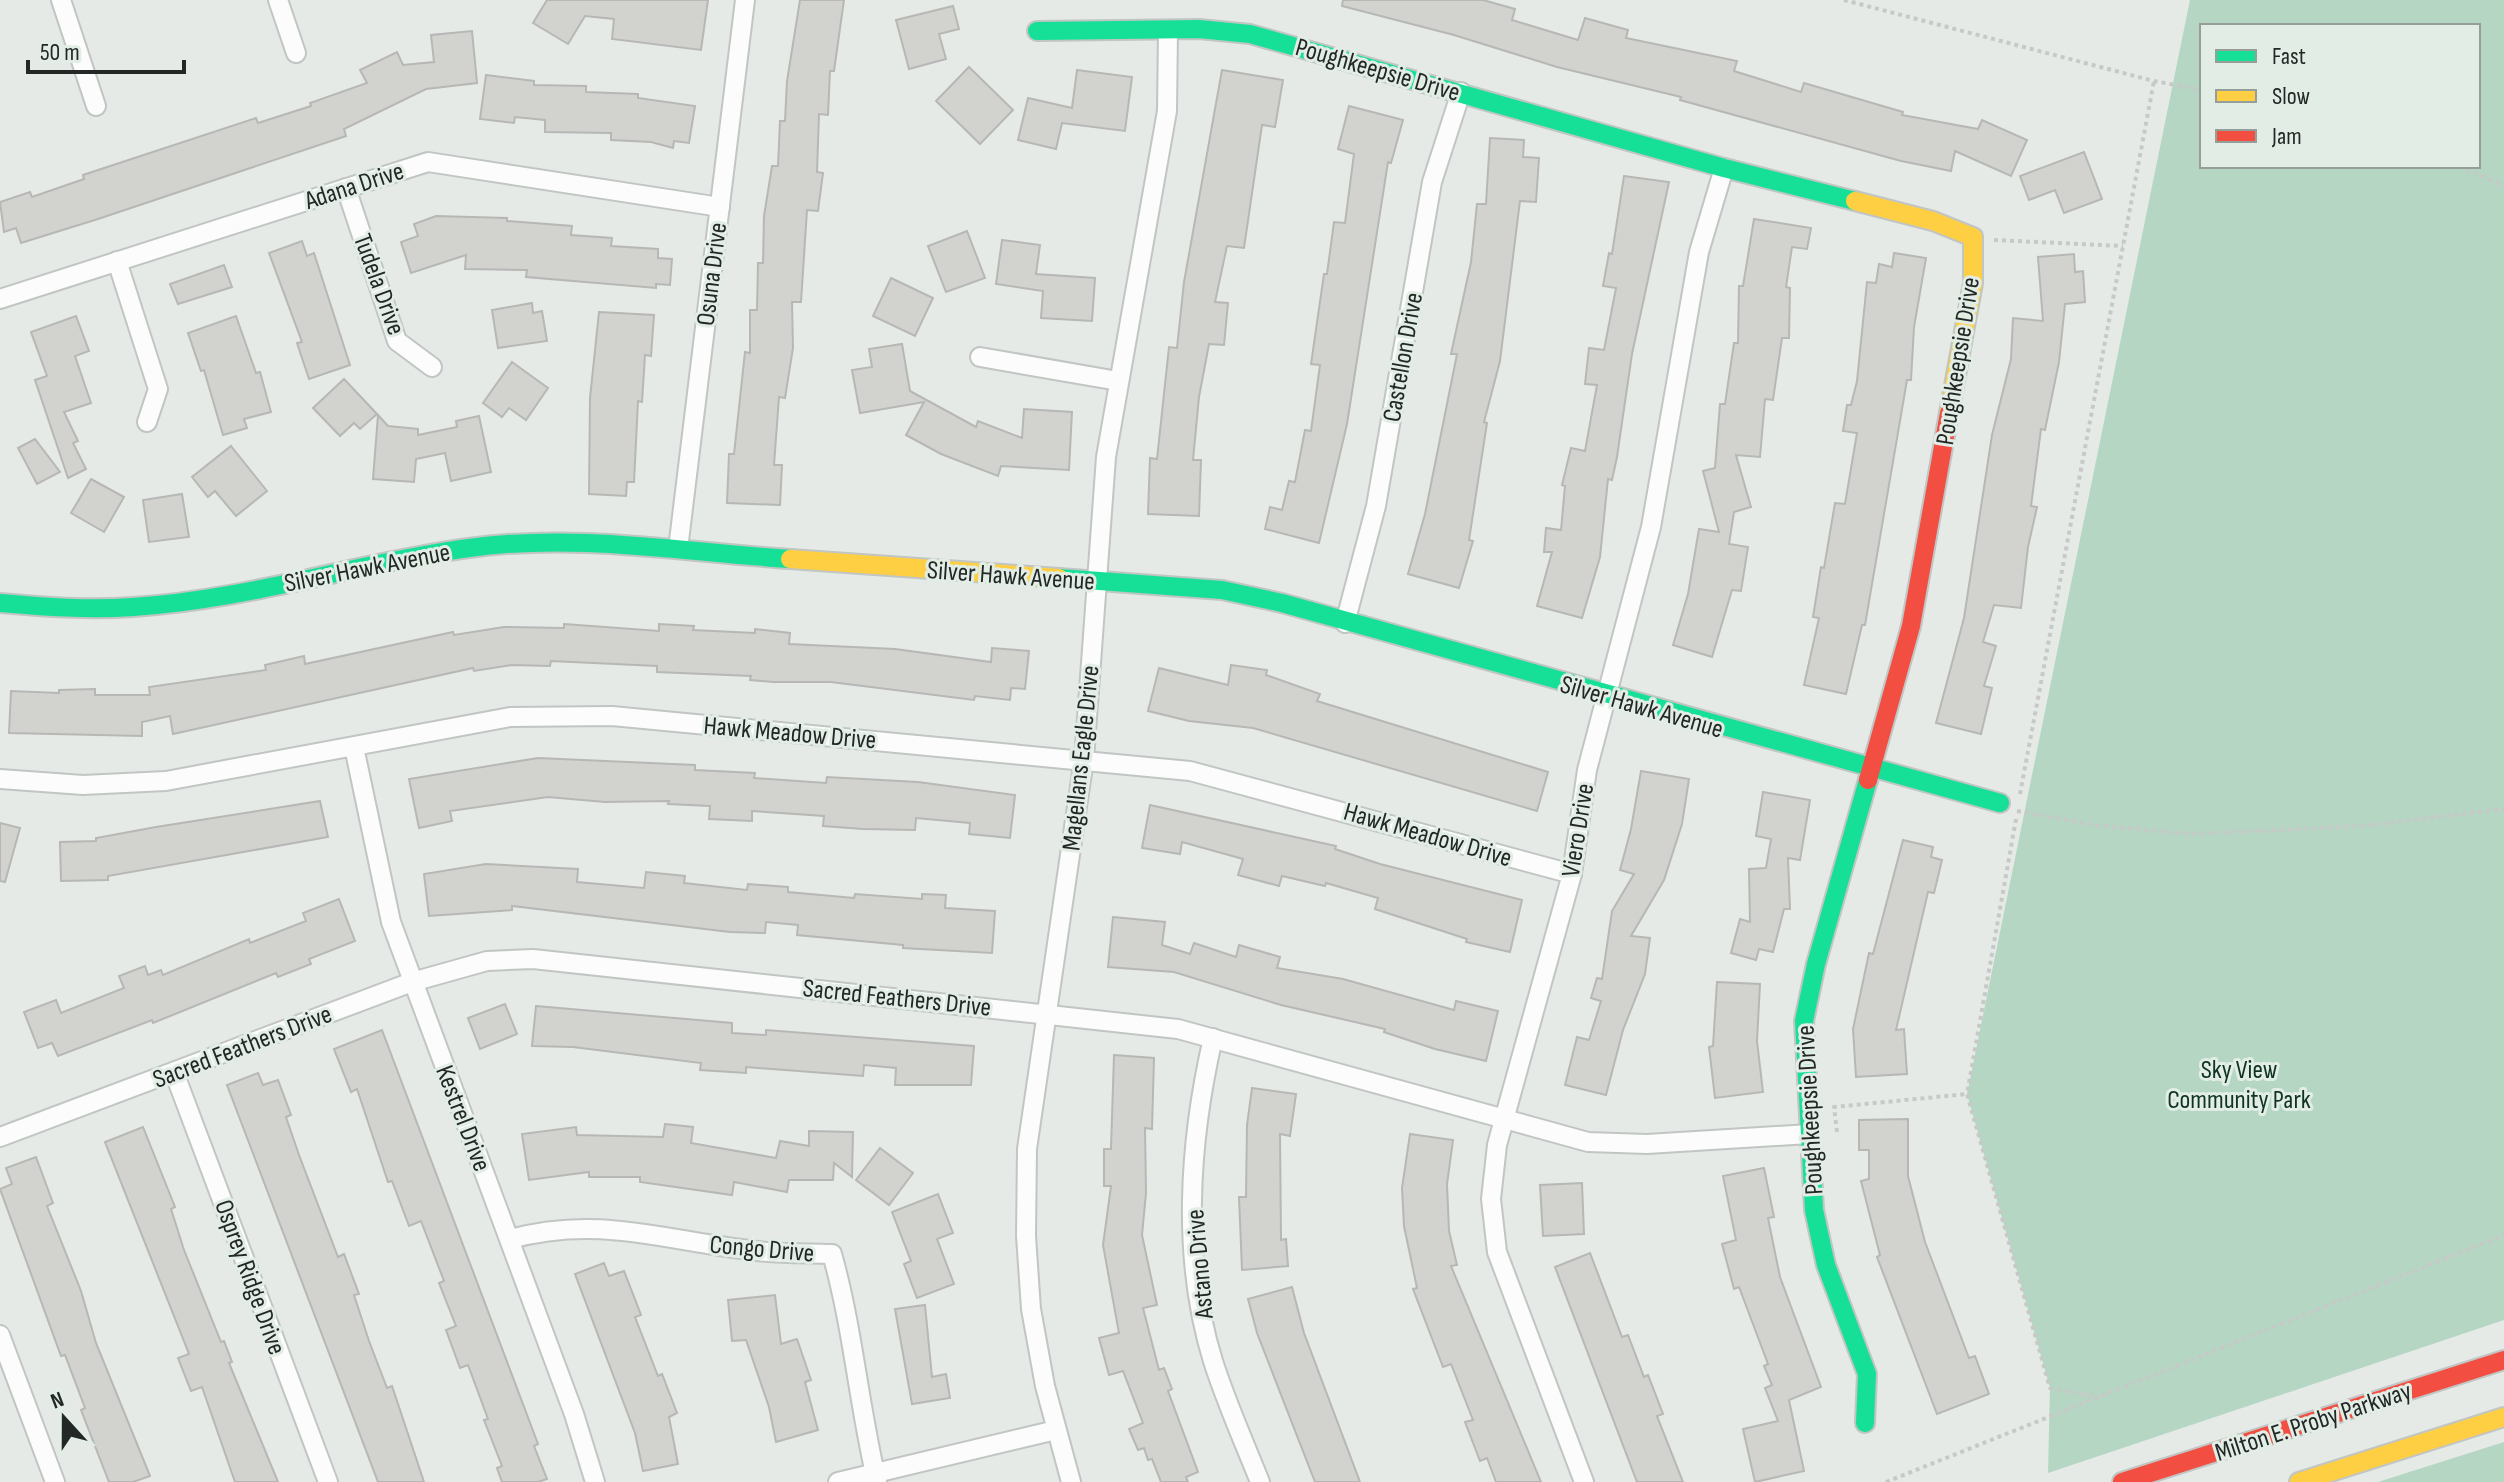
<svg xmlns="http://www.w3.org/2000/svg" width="2504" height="1482" font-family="'Sofia Sans Condensed',sans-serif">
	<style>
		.green { fill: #b4d6c3; fill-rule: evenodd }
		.building { fill: #d2d2cf; stroke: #b7b7b6; stroke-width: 2 }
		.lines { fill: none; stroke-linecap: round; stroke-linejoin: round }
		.street-casing { stroke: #c1c5c3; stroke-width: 22 }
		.fast-casing { stroke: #c1c5c3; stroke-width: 22 }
		.slow-casing { stroke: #c1c5c3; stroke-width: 22 }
		.jam-casing { stroke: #c1c5c3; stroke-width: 22 }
		.path { stroke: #c7c9c8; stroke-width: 4; stroke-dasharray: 4 4; stroke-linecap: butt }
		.street { stroke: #fbfcfb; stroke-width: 18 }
		.fast { stroke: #16e098; stroke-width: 18 }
		.slow { stroke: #ffcf43; stroke-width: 18 }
		.jam { stroke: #f24e42; stroke-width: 18 }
		.labels { text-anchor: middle; stroke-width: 6; stroke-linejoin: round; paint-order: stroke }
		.street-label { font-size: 26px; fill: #232725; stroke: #e2ede6 }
		.park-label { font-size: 26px; fill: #0f3423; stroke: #e2ede6 }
	</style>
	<rect width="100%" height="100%" fill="#e5eae7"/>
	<!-- green -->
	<g class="green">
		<path d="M 2190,0 L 2504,0 L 2504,1320 L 2048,1473 L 2050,1388 L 1967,1094 ZM 2478,26 L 2478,166 L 2202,166 L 2202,26 Z"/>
		<polygon points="2504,1442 2504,1482 2378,1482"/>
	</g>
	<!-- building -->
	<g class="building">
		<polygon points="547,0 708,0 701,50 612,39 614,19 585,16 568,44 533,23"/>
		<polygon points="800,0 844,0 834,71 830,71 828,115 819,114 817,172 823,173 818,211 807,210 801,302 792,302 793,348 785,398 779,397 774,465 782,465 780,505 727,503 729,454 734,454 745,352 750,353 750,310 757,310 758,263 763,263 764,216 772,166 778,166 780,121 785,121 787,81"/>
		<polygon points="1343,0 1483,0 1515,9 1512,20 1578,40 1585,18 1628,30 1626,38 1737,61 1734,71 1801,92 1804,83 1903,112 1902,115 1978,129 1982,120 2027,140 2011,176 1955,151 1951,171 1901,161 1680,100 1681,97 1557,67 1454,35 1342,6"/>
		<polygon points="953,6 959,29 939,34 946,59 909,69 896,20"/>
		<polygon points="472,31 477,83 426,89 344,129 346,136 98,219 21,243 16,228 4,232 0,202 30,192 32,197 84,179 83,175 256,118 258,123 311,106 310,103 367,83 360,70 397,52 403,65 434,62 431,35"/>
		<polygon points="969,67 1013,110 980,144 936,101"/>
		<polygon points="1077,70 1132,77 1125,131 1062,123 1056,149 1018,140 1028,98 1072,108"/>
		<polygon points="1222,70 1283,80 1275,127 1262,125 1244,248 1227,246 1215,302 1228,303 1224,345 1209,344 1199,397 1193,460 1201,460 1199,516 1148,514 1150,458 1157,459 1169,347 1177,348 1184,282"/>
		<polygon points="486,75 534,81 534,85 586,86 586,92 638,94 638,98 695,106 689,143 674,141 673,148 651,142 611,140 611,133 545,132 545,120 515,117 514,123 480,119"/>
		<polygon points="1349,106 1403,120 1391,163 1388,162 1347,424 1319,543 1265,529 1270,507 1282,510 1289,481 1295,482 1305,430 1311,431 1320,365 1311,364 1324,274 1327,274 1334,222 1345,223 1354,154 1338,149"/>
		<polygon points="1490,138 1524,140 1523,157 1539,158 1536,202 1520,201 1500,361 1484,422 1487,423 1469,540 1473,541 1459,588 1408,574 1425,514 1457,354 1451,354 1471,262 1477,204 1486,204"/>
		<polygon points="2084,152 2102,199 2064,213 2055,190 2029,200 2020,176"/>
		<polygon points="1624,176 1669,182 1632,354 1617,457 1612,480 1608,479 1600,557 1582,618 1537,606 1552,552 1544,552 1546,528 1561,530 1565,486 1562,485 1571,448 1585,451 1597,385 1585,384 1589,348 1604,350 1616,288 1603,286 1609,253 1612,254"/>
		<polygon points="436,216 507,218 507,221 572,226 571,235 612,238 611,246 658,249 658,258 672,259 670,285 656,284 656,288 526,277 527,270 465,269 466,255 411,273 401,242 418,236 414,224"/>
		<polygon points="1754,219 1811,228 1807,249 1792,247 1786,287 1790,288 1789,338 1782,338 1773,400 1765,399 1760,457 1736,455 1751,507 1734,512 1729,544 1748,547 1741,591 1732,590 1712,657 1673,645 1688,594 1699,529 1719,532 1703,471 1715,468 1720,404 1725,404 1734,343 1738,343 1739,286 1743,286"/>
		<polygon points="967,231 985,278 946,292 928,246"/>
		<polygon points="1002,240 1040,245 1036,274 1095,278 1092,321 1041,318 1043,291 996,284"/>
		<polygon points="302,241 307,256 314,253 350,365 309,379 297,343 302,342 269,253"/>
		<polygon points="1894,253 1926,258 1914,327 1911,380 1907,380 1865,625 1862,625 1846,694 1804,685 1819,618 1813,617 1821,567 1824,568 1835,503 1845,504 1857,433 1843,431 1847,405 1851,405 1857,381 1867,282 1876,283 1879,264 1892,267"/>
		<polygon points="2074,254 2075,272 2083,271 2085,302 2065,304 2059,362 2045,430 2041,429 2031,506 2037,507 2028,547 2021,608 1994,605 1983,642 1996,646 1984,686 1992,688 1981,734 1936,723 1964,618 1992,435 2011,359 2013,318 2043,321 2038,257"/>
		<polygon points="224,265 232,287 178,304 170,284"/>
		<polygon points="891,278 933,298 915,336 873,316"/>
		<polygon points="532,303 533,313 542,311 547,341 498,348 492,310"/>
		<polygon points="599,312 654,315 651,356 645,355 642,402 638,401 634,482 627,482 626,496 589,494 590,398"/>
		<polygon points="76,316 89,351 75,356 91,403 64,412 78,441 73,443 86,469 68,478 35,380 47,376 31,332"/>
		<polygon points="236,316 256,373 260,372 271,412 244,419 247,428 223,435 204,370 201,371 188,333"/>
		<polygon points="902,344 910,391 976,427 978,421 1022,438 1024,409 1072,412 1069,470 1001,466 998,476 941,454 906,435 924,402 860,413 852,370 872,367 869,349"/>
		<polygon points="512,362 548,388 526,420 509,408 502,417 483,403"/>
		<polygon points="344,379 377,414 360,429 354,423 340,436 313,408"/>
		<polygon points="378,415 388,426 418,429 418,435 457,427 456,421 479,416 491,472 451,481 445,453 416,459 414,482 373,479"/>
		<polygon points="35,439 60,472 37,484 18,448"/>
		<polygon points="231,446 267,491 236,516 215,491 208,497 192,477"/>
		<polygon points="91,479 124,497 104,532 71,513"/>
		<polygon points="182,494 189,537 149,542 143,500"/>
		<polygon points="564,624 659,631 659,624 694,626 693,630 755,633 755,629 790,633 789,644 895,649 991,662 992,648 1029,651 1025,689 1011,688 1010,700 975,696 974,700 831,682 773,682 750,680 751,676 657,672 657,666 551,661 550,666 512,665 474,671 473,668 173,734 170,716 142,722 142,736 9,733 11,691 59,693 59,690 95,689 95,695 150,695 149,687 266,670 265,665 304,656 305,664 453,632 454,635 504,627 564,628"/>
		<polygon points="1231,665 1267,670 1266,675 1320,694 1317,701 1548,772 1537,811 1253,728 1189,721 1148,711 1159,668 1228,685"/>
		<polygon points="538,758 695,765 695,770 755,773 754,778 826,783 827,777 918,782 1015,795 1010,838 969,834 970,823 916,818 915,830 863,829 823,826 824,816 752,811 752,821 709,819 710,806 668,804 669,801 605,802 548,797 450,811 452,821 419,828 409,779"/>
		<polygon points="1641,771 1689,779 1682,824 1664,880 1631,936 1650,938 1645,974 1623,1030 1606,1095 1565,1085 1577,1037 1589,1040 1601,1001 1591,998 1597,978 1602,979 1612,911 1634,874 1620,870 1631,829"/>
		<polygon points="1763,792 1810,800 1800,860 1788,858 1790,909 1784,909 1773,952 1759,949 1756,960 1731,953 1740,919 1750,922 1749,869 1766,868 1771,839 1756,836"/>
		<polygon points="320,801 328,837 108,876 108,880 61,881 60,842 96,841 96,838 156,827"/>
		<polygon points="1150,805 1336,846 1335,849 1380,864 1522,900 1510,952 1466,942 1467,939 1375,909 1378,898 1326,883 1325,886 1282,876 1279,886 1238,875 1243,859 1182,842 1180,854 1142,848"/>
		<polygon points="0,823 20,828 5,882 0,881"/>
		<polygon points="1903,840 1933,847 1931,857 1942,860 1934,893 1928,892 1896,1030 1904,1029 1907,1074 1856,1077 1853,1029 1869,953 1873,954"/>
		<polygon points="486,864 578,869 577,882 644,888 646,872 685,876 684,883 747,890 748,884 788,887 788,892 854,898 855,894 922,899 922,894 946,895 945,908 995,911 992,953 903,948 903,945 797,935 798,925 766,922 765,933 730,932 512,906 512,910 429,916 424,874"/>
		<polygon points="339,899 355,941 309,959 311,964 278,977 276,973 153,1023 152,1020 58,1056 52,1043 38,1048 24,1012 56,1000 61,1013 124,988 119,976 145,966 148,975 161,970 163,975 249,939 250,943 306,921 303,913"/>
		<polygon points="1113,917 1165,922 1162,945 1190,954 1194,943 1236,957 1239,945 1280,957 1277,968 1343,979 1454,1010 1456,1001 1498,1011 1486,1061 1435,1049 1384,1032 1385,1029 1281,1005 1174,972 1108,967"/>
		<polygon points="1717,982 1760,984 1757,1041 1763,1092 1715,1098 1709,1047 1713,1046"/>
		<polygon points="505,1004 517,1034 480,1049 468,1018"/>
		<polygon points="536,1006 732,1023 732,1033 766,1035 766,1030 974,1046 971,1085 895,1085 896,1068 864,1065 863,1076 746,1067 746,1073 700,1070 701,1063 573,1047 532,1046"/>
		<polygon points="382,1030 538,1444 534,1446 547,1479 538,1482 502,1482 497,1468 502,1466 484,1420 488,1419 468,1365 460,1368 446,1330 456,1326 439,1283 444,1281 421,1221 409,1226 392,1181 388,1182 357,1089 351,1092 334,1049"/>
		<polygon points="1114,1055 1154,1058 1152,1129 1145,1128 1146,1193 1142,1235 1157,1305 1143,1308 1159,1370 1164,1368 1172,1389 1168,1391 1198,1472 1186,1477 1188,1482 1161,1482 1152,1459 1148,1460 1144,1448 1138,1450 1129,1429 1143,1423 1123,1371 1109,1375 1099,1338 1119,1333 1103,1245 1111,1186 1104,1186 1104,1149 1111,1149"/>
		<polygon points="258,1073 263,1085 278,1080 291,1115 286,1117 299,1155 338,1257 344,1254 359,1294 354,1295 369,1341 387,1388 392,1386 424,1482 378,1482 227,1085"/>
		<polygon points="1252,1088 1296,1094 1290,1136 1280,1134 1281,1240 1286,1239 1288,1266 1242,1270 1239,1197 1246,1197 1247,1125"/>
		<polygon points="1908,1119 1908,1176 1925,1242 1969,1358 1975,1356 1989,1394 1937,1414 1877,1257 1880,1255 1861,1181 1869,1179 1869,1150 1859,1150 1859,1120"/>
		<polygon points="665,1124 693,1127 691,1143 776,1158 780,1141 809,1146 809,1131 853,1132 852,1177 834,1163 833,1180 789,1180 787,1192 734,1182 732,1195 640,1182 640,1177 589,1177 589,1172 529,1180 522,1134 576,1127 577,1135 663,1137"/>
		<polygon points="143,1127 175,1207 171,1209 184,1250 221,1342 224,1341 232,1362 229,1363 278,1482 235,1482 202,1387 191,1391 178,1358 189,1354 105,1142"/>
		<polygon points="1410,1134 1453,1140 1447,1184 1449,1231 1457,1265 1451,1266 1541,1482 1496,1482 1487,1458 1480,1461 1465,1422 1473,1420 1451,1364 1443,1367 1413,1289 1417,1288 1404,1226 1402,1188"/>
		<polygon points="880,1148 913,1173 889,1205 856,1180"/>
		<polygon points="36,1157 53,1203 47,1206 81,1291 96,1343 150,1476 133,1482 109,1482 81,1410 85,1408 65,1355 61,1356 0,1189 12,1184 6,1168"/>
		<polygon points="1764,1168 1774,1217 1768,1218 1780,1277 1821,1387 1789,1400 1804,1471 1755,1482 1743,1429 1778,1421 1765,1388 1772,1385 1764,1366 1768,1364 1739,1287 1734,1289 1722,1244 1736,1240 1723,1176"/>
		<polygon points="1582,1183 1584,1234 1543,1236 1540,1185"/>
		<polygon points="938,1194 953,1233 937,1239 954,1284 917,1298 904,1264 911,1261 892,1212"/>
		<polygon points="1590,1253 1622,1337 1628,1335 1644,1377 1648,1375 1663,1414 1657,1416 1683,1482 1637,1482 1555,1267"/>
		<polygon points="604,1263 609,1276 624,1271 641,1315 635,1317 658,1376 662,1374 677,1413 669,1417 678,1464 643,1471 635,1433 575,1274"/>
		<polygon points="1292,1287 1304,1333 1360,1482 1315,1482 1257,1333 1248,1299"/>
		<polygon points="775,1295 781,1344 797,1339 811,1380 805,1382 818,1430 776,1442 769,1407 746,1340 732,1341 728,1300"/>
		<polygon points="925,1305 932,1377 946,1374 950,1398 912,1404 895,1309"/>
	</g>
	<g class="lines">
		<defs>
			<g id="street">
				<polyline points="61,0 96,106"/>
				<polyline points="278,0 296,53"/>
				<polyline points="346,188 397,341 432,367"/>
				<polyline points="117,261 158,389 147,422"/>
				<polyline points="0,299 428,162 720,207"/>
				<polyline points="980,357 1118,381"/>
				<polyline points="678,549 745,0"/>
				<polyline points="1345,623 1376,506 1432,182 1461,92"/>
				<polyline points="354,747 391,922 574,1414 595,1482"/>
				<polyline points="0,779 83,785 166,781 510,717 612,716 1190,771 1572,874"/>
				<path d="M 1213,1038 C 1189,1142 1181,1258 1213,1361 C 1226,1402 1244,1442 1260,1482"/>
				<polyline points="174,1072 328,1482"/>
				<polyline points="0,1137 412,982 487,961 533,959 1178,1029 1588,1142 1647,1144 1809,1134"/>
				<path d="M 510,1239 C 602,1214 667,1242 758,1251 C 782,1254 807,1253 832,1254 C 853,1328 859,1407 877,1482"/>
				<polyline points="0,1335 55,1482"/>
				<polyline points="838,1482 1056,1430"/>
				<polyline points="1071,1482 1045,1386 1031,1309 1026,1236 1027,1149 1084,759 1106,457 1167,111 1168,31"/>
				<polyline points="1584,1482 1497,1252 1491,1199 1497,1145 1572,874 1587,770 1651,527 1699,252 1724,168"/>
			</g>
			<g id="fast">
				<polyline points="1037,31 1199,29 1250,34 1724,168 1855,201"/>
				<polyline points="1059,578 1222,590 1282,603 2000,803"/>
				<path d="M 0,603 C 45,607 88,610 133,607 C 247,600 356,563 469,548 C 574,533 684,552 790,559"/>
				<polyline points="1865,1423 1867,1374 1826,1265 1814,1210 1804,1021 1816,964 1868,780"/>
			</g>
			<g id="slow">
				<polyline points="1855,201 1933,221 1973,237 1973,283 1949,413"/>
				<polyline points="790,559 1059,578"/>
				<polyline points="2299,1482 2504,1417"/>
			</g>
			<g id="jam">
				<polyline points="1868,780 1911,626 1949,413"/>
				<polyline points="2122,1482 2504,1360"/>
			</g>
		</defs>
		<!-- street casing -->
		<use href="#street" class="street-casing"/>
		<!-- fast casing -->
		<use href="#fast" class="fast-casing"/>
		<!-- slow casing -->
		<use href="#slow" class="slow-casing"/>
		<!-- jam casing -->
		<use href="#jam" class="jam-casing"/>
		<!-- path -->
		<g class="path">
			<polyline points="1844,0 2154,81 2202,90"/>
			<polyline points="2459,166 2504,186"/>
			<polyline points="1994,240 2123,246"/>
			<polyline points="2020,794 2154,81"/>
			<polyline points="2017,811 2094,825 2189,834 2362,826 2504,809"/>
			<polyline points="2016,819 1967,1094 2050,1388 2098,1397"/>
			<polyline points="1837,1132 1834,1107 1967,1094"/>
			<polyline points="1886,1482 2504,1235"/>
		</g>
		<!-- street -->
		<use href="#street" class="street"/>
		<!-- fast -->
		<use href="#fast" class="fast"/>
		<!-- slow -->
		<use href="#slow" class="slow"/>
		<!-- jam -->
		<use href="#jam" class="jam"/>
	</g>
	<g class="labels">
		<!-- street labels -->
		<g class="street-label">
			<text transform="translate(1378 69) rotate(16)" y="9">Poughkeepsie Drive</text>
			<text transform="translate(354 185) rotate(-18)" y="9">Adana Drive</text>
			<text transform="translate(711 274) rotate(-83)" y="9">Osuna Drive</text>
			<text transform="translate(380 284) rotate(70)" y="9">Tudela Drive</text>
			<text transform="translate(1402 357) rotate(-80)" y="9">Castellon Drive</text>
			<text transform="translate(1957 361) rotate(-81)" y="9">Poughkeepsie Drive</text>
			<text transform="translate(367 567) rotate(-11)" y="9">Silver Hawk Avenue</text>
			<text transform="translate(1011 575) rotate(4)" y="9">Silver Hawk Avenue</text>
			<text transform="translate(1642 706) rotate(16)" y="9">Silver Hawk Avenue</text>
			<text transform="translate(790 732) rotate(5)" y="9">Hawk Meadow Drive</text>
			<text transform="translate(1080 758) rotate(-84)" y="9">Magellans Eagle Drive</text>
			<text transform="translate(1577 830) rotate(-81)" y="9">Viero Drive</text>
			<text transform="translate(1428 834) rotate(16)" y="9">Hawk Meadow Drive</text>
			<text transform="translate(897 997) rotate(6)" y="9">Sacred Feathers Drive</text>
			<text transform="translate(242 1046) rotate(-21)" y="9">Sacred Feathers Drive</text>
			<text transform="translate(1809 1110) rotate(-93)" y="9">Poughkeepsie Drive</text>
			<text transform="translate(464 1118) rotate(69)" y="9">Kestrel Drive</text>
			<text transform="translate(762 1248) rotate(5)" y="9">Congo Drive</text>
			<text transform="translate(1199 1264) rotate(-95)" y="9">Astano Drive</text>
			<text transform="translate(251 1277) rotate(70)" y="9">Osprey Ridge Drive</text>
			<text transform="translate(2313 1421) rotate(-18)" y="9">Milton E. Proby Parkway</text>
		</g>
		<!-- park labels -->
		<g class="park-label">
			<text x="2239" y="1078">Sky View<tspan x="2239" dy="30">Community Park</tspan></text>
		</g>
	</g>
	<!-- legend -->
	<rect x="2200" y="24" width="280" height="144" fill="#e2ede6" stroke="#969e99" stroke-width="2"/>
	<rect x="2216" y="50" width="40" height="12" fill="#16e098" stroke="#969e99" stroke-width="2"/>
	<text x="2272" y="64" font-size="24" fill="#232725">Fast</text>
	<rect x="2216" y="90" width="40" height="12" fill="#ffcf43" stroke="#969e99" stroke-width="2"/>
	<text x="2272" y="104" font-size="24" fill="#232725">Slow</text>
	<rect x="2216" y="130" width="40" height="12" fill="#f24e42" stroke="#969e99" stroke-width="2"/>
	<text x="2272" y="144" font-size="24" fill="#232725">Jam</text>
	<!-- north arrow -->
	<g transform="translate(64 1418) rotate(339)" stroke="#e2ede6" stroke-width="6" paint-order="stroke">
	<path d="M0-6L14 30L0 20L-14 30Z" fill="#232725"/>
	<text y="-12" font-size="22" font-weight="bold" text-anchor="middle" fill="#232725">N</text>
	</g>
	<!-- scale -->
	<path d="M28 60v12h156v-12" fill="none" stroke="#232725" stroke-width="4"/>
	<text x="40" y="60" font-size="24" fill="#232725" stroke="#e2ede6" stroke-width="6" paint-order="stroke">50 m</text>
</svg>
